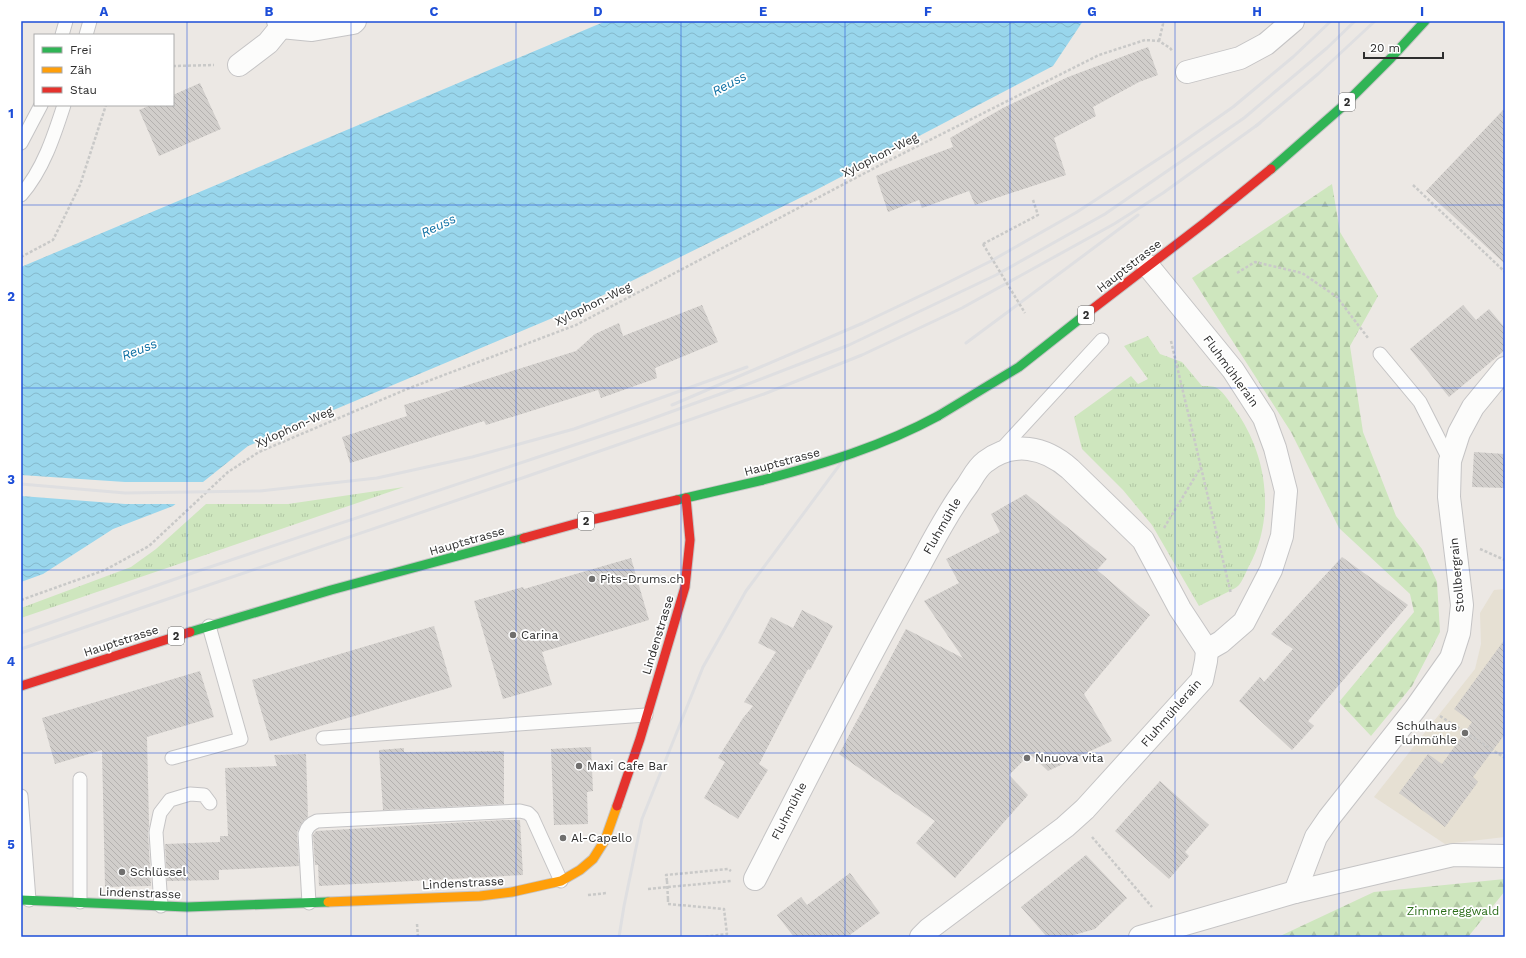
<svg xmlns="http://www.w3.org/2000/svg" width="1526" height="958" font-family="'Work Sans',sans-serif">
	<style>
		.education { fill: #e6e0d3 }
		.grass { fill: url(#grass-tufts) }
		.forest { fill: url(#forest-firs) }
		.water { fill: url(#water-waves) }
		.pier { fill: #ece8e4 }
		.building { fill: url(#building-back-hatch) }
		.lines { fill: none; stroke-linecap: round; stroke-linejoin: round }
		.lane-casing { stroke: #c5c4c5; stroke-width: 15 }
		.street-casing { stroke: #c5c4c5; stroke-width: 24 }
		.fast-casing { stroke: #c5c4c5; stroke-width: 11 }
		.slow-casing { stroke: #c5c4c5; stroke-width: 11 }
		.jam-casing { stroke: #c5c4c5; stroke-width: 11 }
		.path { stroke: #c9c9c8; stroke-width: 2.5; stroke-dasharray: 3 2; stroke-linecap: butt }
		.lane { stroke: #fcfcfb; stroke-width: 13 }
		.street { stroke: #fcfcfb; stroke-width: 22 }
		.fast { stroke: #30b455; stroke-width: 9 }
		.slow { stroke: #ff9f0a; stroke-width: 9 }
		.jam { stroke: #e5322d; stroke-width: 9 }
		.rail { stroke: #dfdfe1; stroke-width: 3 }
		.fast-bridge-casing { stroke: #c6c5c4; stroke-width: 11; stroke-linecap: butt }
		.path-bridge { stroke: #c9c9c8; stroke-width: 2.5; stroke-dasharray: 3 2; stroke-linecap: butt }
		.fast-bridge { stroke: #30b455; stroke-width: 9 }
		.grid { fill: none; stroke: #1d4ed8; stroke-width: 1; stroke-opacity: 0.55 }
		.poi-dot { fill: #706f6e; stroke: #fff; stroke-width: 1.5 }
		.labels { text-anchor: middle; stroke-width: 3.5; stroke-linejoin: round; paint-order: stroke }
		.shield { fill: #fff; stroke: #6d6d6d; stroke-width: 1 }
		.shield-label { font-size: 11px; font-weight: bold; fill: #2e2e2e }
		.street-label { font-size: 12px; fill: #2e2e2e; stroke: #fff }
		.poi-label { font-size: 12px; fill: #2e2e2e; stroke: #fff; text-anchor: start }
		.park-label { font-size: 12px; fill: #2c6e1b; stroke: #fff }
		.water-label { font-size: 13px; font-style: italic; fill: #0d6fa3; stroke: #fff }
		.neatline { fill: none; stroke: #1d4ed8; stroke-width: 1.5 }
		.grid-label { font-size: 13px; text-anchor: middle; font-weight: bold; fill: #1d4ed8 }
	</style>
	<defs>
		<pattern id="grass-tufts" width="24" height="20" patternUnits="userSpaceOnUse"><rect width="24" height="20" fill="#cee6be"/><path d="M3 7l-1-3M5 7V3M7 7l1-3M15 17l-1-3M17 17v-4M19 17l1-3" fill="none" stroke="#b1c6a4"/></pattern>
		<pattern id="forest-firs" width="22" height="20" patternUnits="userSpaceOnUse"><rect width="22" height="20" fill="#cee6be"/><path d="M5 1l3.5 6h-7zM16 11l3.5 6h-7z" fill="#b1c6a4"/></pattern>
		<pattern id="water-waves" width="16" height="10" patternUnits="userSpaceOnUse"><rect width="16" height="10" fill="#99d6ec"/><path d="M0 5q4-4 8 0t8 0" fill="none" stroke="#84b8cb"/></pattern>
		<pattern id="building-back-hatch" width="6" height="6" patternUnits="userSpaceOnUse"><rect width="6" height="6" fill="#d1cecb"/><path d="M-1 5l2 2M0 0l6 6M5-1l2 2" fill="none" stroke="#b4b1af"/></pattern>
	</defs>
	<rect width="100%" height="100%" fill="#ece8e4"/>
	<!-- education -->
	<polygon class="education" points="1505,589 1505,837 1445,844 1374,797 1475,669 1481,644 1480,613 1494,590"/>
	<!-- grass -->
	<g class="grass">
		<path d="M 1148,336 L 1160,354 L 1182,362 L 1202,386 C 1206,386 1213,386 1217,388 C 1224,392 1233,407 1238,414 C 1268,458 1275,519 1249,566 C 1246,572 1243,580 1239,585 C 1235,590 1206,602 1199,606 L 1152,525 L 1123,490 L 1082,449 L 1074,417 L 1131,376 L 1138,384 L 1148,379 L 1124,346 Z"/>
		<polygon points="404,487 21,618 21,608 131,567 156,549 206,504 288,504"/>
	</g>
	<!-- forest -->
	<g class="forest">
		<polygon points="1332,184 1340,232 1378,296 1350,346 1363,432 1396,516 1422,549 1437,582 1440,632 1412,686 1371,736 1339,702 1414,612 1410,594 1339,528 1291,432 1192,278"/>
		<polygon points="1505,879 1505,891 1468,937 1278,937 1374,892"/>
	</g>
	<!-- water -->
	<polygon class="water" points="606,21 1083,21 1053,66 814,191 581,306 248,446 173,506 113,529 43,574 21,582 21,267"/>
	<!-- pier -->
	<polygon class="pier" points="21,475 125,482 207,482 179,504 125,504 21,496"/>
	<!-- building -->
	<g class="building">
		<polygon points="1148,47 1158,75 1139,82 1093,107 1096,116 1054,138 1066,175 975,205 969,191 922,208 919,200 888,212 876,176 953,147 950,138 1003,108 1068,77"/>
		<polygon points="200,83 221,129 159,156 139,110 151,105 173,105 173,95"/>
		<polygon points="1505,108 1505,264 1426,191"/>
		<polygon points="702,305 718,342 655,368 657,378 601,398 598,390 486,425 484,421 350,463 342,437 407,416 404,405 576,351 595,334 619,323 623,336"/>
		<polygon points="1463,305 1476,320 1489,309 1505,328 1505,350 1449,397 1410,349"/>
		<polygon points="1474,452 1505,454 1505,488 1472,487"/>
		<polygon points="1026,494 1107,559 1097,570 1150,615 1084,694 1112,741 1048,771 1030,754 1009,775 1028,795 955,878 916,843 935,821 839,754 906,629 963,658 924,601 959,583 946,559 1000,532 991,514"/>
		<polygon points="1342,557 1408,605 1308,721 1314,726 1292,750 1239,701 1260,677 1264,682 1293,649 1271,634"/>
		<polygon points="631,558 649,620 542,652 552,685 503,699 474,601 523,587 524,589"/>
		<polygon points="802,610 833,626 810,670 808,669 759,764 768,770 738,819 704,798 725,762 718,758 743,718 753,706 744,702 776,652 758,643 771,617 793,628"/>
		<polygon points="434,626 452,687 270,741 252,680"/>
		<polygon points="1505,639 1505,734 1473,777 1478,782 1445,827 1399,793 1428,754 1442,764 1472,722 1454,709"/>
		<polygon points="200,671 214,717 147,737 149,825 148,833 151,886 105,887 102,750 55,764 42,718"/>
		<polygon points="591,747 593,791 587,792 588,824 554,825 551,749"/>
		<polygon points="404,748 404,752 504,751 504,804 383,810 379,750"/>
		<polygon points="306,754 308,817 302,823 297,832 299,866 219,870 219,880 167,881 165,844 220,842 220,836 228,836 225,768 277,766 274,755"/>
		<polygon points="1160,781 1209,825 1185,852 1189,856 1169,879 1115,831"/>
		<polygon points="504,820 520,820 523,875 319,886 318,865 315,865 313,835 316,831"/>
		<polygon points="1086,855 1127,898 1095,929 1067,937 1047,937 1021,907"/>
		<polygon points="850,873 880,913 847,937 794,937 777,915 801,897 807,905"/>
	</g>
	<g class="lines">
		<defs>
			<g id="lane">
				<polyline points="62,35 66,21"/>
				<polyline points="86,35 90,21"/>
				<polyline points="21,143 41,105"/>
				<path d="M 21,195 C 43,170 54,136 64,105"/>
				<polyline points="1380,354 1420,402 1450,461"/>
				<polyline points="999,452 1102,340"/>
				<polyline points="323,738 646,715"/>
				<polyline points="172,758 241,739 209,626"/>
				<polyline points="80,779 80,902"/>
				<polyline points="21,796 29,900"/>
				<path d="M 309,903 L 305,834 C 307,827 310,824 317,821 L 520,811 L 528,813 L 532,817 L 561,881"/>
				<polyline points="161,906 156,832 160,813 170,800 190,794 204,795 210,803"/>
			</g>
			<g id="street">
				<polyline points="281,27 312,30 353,23 355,21"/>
				<polyline points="239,65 268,43 281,27 278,21"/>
				<polyline points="1187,72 1240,58 1266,44 1293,21"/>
				<polyline points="1148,266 1233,370 1264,418 1275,448 1286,491 1282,536 1271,570 1257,597 1244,622 1221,642 1207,650"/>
				<path d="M 755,879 C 809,773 863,667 921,563 C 935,537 949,510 967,486 C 973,477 977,468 985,462 C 1013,440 1045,447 1070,469 L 1143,540 L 1180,609 L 1207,650"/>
				<polyline points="1295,892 1316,837 1329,818 1415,709 1451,658 1459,633 1462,605 1449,497 1450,461 1459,433 1473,407 1505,368"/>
				<polyline points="921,937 929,929 1065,827 1085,809 1202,680 1206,661 1207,650"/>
				<polyline points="1140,937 1295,892 1453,855 1505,856"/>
			</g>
			<g id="fast">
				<polyline points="1271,169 1343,106 1391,58 1425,21"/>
				<polyline points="938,416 1019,367 1086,314"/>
				<polyline points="677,500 763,480"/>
				<polyline points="190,632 331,590 524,538"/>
				<polyline points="21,900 187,907 328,902"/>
			</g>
			<polyline id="slow" points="328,902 480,896 512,892 561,881 580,870 593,859 605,840 617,806"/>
			<g id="jam">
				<polyline points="1086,314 1207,221 1271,169"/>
				<polyline points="524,538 582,522 677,500"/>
				<polyline points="21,686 190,632"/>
				<polyline points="617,806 640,739 685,587 690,540 686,498"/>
			</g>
		</defs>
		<!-- lane casing -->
		<use href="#lane" class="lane-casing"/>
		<!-- street casing -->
		<use href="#street" class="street-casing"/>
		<!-- fast casing -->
		<use href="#fast" class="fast-casing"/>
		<!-- slow casing -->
		<use href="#slow" class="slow-casing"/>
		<!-- jam casing -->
		<use href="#jam" class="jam-casing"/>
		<!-- path -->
		<g class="path">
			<polyline points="1159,41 1163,24 1162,21"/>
			<polyline points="173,66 214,65"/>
			<polyline points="1413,185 1505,272"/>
			<polyline points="983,244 1038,215 1033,200"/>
			<polyline points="21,257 53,240 80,185 106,105"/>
			<polyline points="1237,273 1255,262 1302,273 1337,297 1368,338"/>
			<polyline points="1171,341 1231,594"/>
			<polyline points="1164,528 1201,467"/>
			<polyline points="1480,549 1505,560"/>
			<polyline points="21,600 105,570 149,546 228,472 259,452 407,389 576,325 882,164 1099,55 1145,40 1159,41 1170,48 1173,52"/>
			<polyline points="1440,716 1505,758"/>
			<polyline points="1092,837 1152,907"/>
			<polyline points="667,881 666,875 728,869 731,871"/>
			<polyline points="648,889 731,881"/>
			<polyline points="588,895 607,893"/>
			<polyline points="668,899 668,904 724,909 727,934 703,937"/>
			<polyline points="417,924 418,937"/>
		</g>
		<!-- lane -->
		<use href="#lane" class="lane"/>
		<!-- street -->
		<use href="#street" class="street"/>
		<!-- fast -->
		<use href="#fast" class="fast"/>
		<!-- slow -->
		<use href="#slow" class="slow"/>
		<!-- jam -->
		<use href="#jam" class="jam"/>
		<!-- rail -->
		<g class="rail">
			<polyline points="1256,126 1318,74 1375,21"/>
			<polyline points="966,343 1138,215"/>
			<polyline points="672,405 863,323 943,285 991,261 1077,212 1169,152 1233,107 1293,57 1331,21"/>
			<polyline points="21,484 125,493 260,491 377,478 472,457 574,429 747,367"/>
			<polyline points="21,633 201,570 640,423 748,384 849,345 996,275 1105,214 1244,118 1327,48 1355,21"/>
			<polyline points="21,649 528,476 764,394 862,355 962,308 1114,224 1163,193 1260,123"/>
			<polyline points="619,937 624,906 642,819 703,667 746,591 841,463"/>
		</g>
		<defs>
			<path id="fast-bridge" d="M 763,480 C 823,464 883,446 938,416"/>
		</defs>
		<!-- fast-bridge casing -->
		<use href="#fast-bridge" class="fast-bridge-casing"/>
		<!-- path-bridge -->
		<g class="path-bridge">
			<polyline points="983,244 1025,313"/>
			<polyline points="667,881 668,899"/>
		</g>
		<!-- fast-bridge -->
		<use href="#fast-bridge" class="fast-bridge"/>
	</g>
	<!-- grid -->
	<path class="grid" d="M 187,21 L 187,937M 351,21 L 351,937M 516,21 L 516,937M 681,21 L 681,937M 845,21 L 845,937M 1010,21 L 1010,937M 1175,21 L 1175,937M 1339,21 L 1339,937M 21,205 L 1505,205M 21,388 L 1505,388M 21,570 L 1505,570M 21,753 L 1505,753"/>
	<!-- markers -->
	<g class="poi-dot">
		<circle cx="592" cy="579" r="4"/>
		<circle cx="513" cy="635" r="4"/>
		<circle cx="1465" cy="733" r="4"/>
		<circle cx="1027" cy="758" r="4"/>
		<circle cx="579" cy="766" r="4"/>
		<circle cx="563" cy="838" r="4"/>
		<circle cx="122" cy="872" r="4"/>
	</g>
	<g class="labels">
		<!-- shield labels -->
		<g class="shield">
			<rect x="1339" y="93" width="16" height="18" rx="3"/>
			<rect x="1078" y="306" width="16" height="18" rx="3"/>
			<rect x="578" y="512" width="16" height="18" rx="3"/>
			<rect x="168" y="627" width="16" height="18" rx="3"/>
		</g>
		<g class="shield-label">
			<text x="1347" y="106">2</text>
			<text x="1086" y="319">2</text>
			<text x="586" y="525">2</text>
			<text x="176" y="640">2</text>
		</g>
		<!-- street labels -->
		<g class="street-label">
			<text transform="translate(880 155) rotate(-27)" y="4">Xylophon-Weg</text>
			<text transform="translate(1129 266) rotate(-38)" y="4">Hauptstrasse</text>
			<text transform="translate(593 304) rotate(-26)" y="4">Xylophon-Weg</text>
			<text transform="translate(1231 371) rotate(54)" y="4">Fluhmühlerain</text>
			<text transform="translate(294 427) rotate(-24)" y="4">Xylophon-Weg</text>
			<text transform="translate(782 462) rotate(-15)" y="4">Hauptstrasse</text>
			<text transform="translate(942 526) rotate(-60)" y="4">Fluhmühle</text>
			<text transform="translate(467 541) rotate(-16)" y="4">Hauptstrasse</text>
			<text transform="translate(1457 575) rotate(-95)" y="4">Stollbergrain</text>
			<text transform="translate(658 635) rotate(-73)" y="4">Lindenstrasse</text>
			<text transform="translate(121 641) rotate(-18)" y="4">Hauptstrasse</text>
			<text transform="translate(1171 713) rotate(-49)" y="4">Fluhmühlerain</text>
			<text transform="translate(789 811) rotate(-63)" y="4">Fluhmühle</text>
			<text transform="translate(463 883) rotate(-3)" y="4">Lindenstrasse</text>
			<text transform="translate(140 893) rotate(2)" y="4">Lindenstrasse</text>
		</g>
		<!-- poi labels -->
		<g class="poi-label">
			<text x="600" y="583">Pits-Drums.ch</text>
			<text x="521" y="639">Carina</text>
			<text x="1457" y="730" text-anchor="end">Schulhaus<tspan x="1457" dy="14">Fluhmühle</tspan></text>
			<text x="1035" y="762">Nnuova vita</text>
			<text x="587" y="770">Maxi Cafe Bar</text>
			<text x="571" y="842">Al-Capello</text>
			<text x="130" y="876">Schlüssel</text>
		</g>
		<!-- park labels -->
		<g class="park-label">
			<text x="1453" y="915">Zimmereggwald</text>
		</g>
		<!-- water labels -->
		<g class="water-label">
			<text transform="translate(729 83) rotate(-28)" y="5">Reuss</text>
			<text transform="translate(438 225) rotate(-26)" y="5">Reuss</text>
			<text transform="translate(139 349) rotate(-22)" y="5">Reuss</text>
		</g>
	</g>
	<!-- border -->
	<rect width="1526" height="958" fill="none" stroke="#ffffff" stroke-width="44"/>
	<!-- legend -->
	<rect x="34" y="34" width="140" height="72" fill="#ffffff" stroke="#ababab"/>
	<rect x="42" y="47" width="20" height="6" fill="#30b455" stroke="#ababab"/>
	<text x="70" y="54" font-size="12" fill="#2e2e2e">Frei</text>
	<rect x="42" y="67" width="20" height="6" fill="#ff9f0a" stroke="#ababab"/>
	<text x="70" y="74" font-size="12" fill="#2e2e2e">Zäh</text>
	<rect x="42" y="87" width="20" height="6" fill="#e5322d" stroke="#ababab"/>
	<text x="70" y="94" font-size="12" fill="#2e2e2e">Stau</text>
	<!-- scale -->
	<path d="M1364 52v6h79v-6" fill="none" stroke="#2e2e2e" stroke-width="2"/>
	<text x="1370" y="52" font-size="12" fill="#2e2e2e" stroke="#ffffff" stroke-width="3" paint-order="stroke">20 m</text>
	<rect x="22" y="22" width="1482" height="914" class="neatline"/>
	<g class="grid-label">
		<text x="104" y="16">A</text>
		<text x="269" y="16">B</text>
		<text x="434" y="16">C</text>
		<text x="598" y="16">D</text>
		<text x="763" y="16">E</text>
		<text x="928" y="16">F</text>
		<text x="1092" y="16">G</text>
		<text x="1257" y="16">H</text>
		<text x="1422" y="16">I</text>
		<text x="11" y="118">1</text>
		<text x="11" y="301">2</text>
		<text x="11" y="484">3</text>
		<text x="11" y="666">4</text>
		<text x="11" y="849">5</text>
	</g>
</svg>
